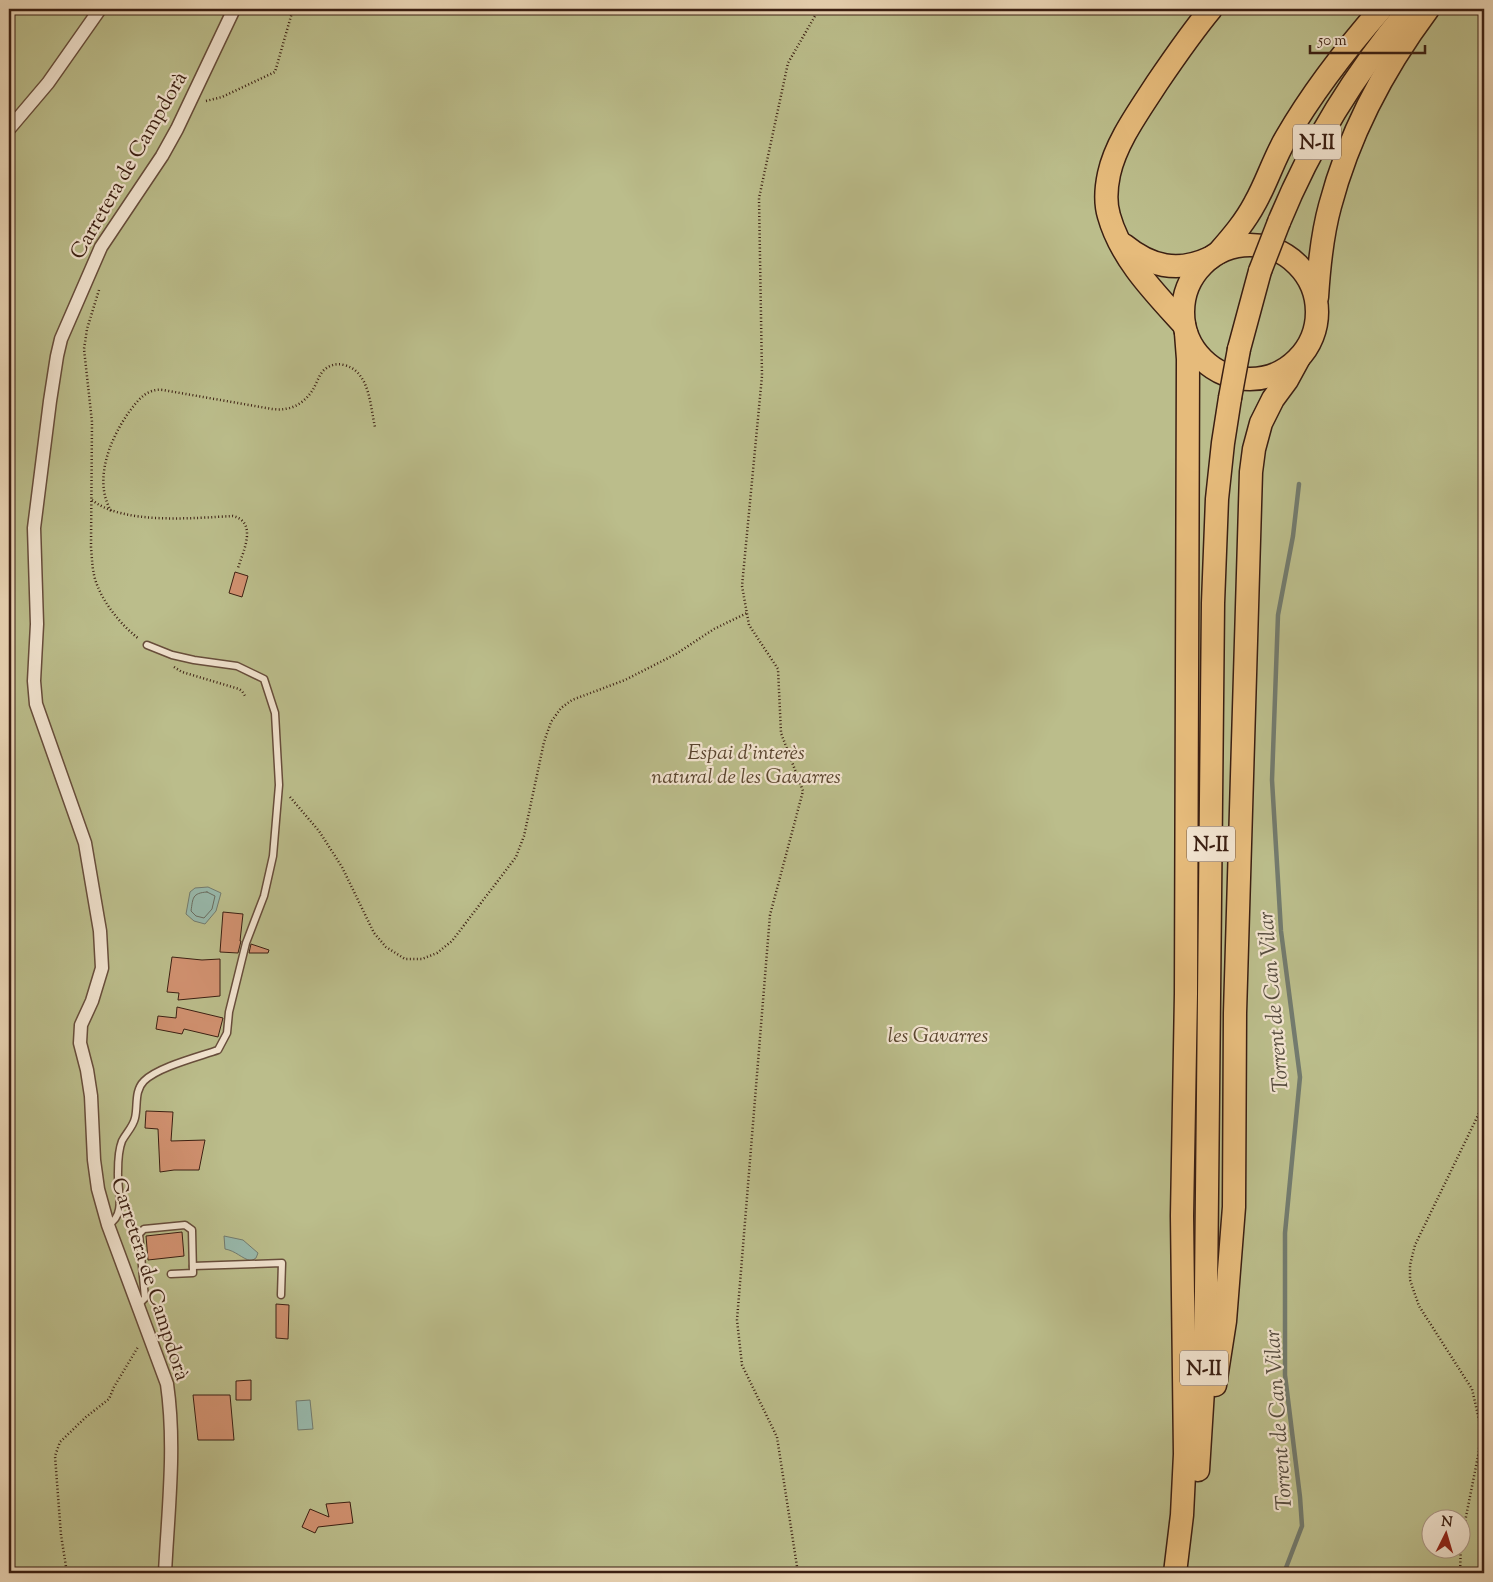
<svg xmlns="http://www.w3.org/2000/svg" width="1493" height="1582" font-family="'Sorts Mill Goudy',serif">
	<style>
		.green { fill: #bbbd8b; stroke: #7b6e4e; fill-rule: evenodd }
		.water { fill: #98b9ac; stroke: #737b6e }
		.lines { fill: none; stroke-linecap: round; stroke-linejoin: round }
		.shore { stroke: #6a6c5f; stroke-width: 1 }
		.stream { stroke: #737b6e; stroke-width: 4.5 }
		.building { fill: #d19170; stroke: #3b1f12 }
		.lane-casing { stroke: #674d3b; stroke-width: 9 }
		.street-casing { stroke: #674d3b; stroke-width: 15 }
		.highway-casing { stroke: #3b1f12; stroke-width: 25 }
		.path { stroke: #3b1f12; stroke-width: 2.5; stroke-dasharray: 1 2.5; stroke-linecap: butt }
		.lane { stroke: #f2e4d0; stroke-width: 6 }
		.street { stroke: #f2e4d0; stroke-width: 12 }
		.highway { stroke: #e6bb7b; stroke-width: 22 }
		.highway-bridge-casing { stroke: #3b1f12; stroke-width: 25; stroke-linecap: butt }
		.highway-bridge { stroke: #e6bb7b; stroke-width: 22 }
		.labels { text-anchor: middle; stroke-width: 4.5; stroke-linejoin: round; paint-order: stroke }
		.shield { fill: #f2e4d0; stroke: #725a4b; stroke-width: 1 }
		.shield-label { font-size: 20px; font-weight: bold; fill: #3b1f12 }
		.street-label { font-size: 21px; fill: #3b1f12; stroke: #f2e4d0 }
		.park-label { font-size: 21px; font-style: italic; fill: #5b4630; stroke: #f2e4d0 }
		.water-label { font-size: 22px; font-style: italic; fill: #574d40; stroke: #f2e4d0 }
	</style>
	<rect width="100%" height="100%" fill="#ebd6b6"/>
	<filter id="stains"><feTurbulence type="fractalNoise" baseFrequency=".004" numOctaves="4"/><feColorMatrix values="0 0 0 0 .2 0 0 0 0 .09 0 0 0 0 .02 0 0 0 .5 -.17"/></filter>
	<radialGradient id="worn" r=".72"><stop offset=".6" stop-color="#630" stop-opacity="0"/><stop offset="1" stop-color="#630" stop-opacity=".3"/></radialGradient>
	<!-- green -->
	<path class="green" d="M 9,9 L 1484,9 L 1484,1573 L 9,1573 ZM 1430,1520 L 1460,1520 L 1460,1550 L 1430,1550 Z"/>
	<!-- water -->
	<g class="water">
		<polygon points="208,887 221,893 216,911 205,924 194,921 186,914 190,892 195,888"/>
		<path d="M 224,1236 L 243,1240 L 258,1253 L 256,1258 L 251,1261 C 241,1258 236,1251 225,1249 Z"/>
		<polygon points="310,1400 313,1429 298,1430 296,1401"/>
	</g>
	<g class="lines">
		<!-- shore -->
		<path class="shore" d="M 207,892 L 215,896 L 212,909 L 204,918 L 196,916 L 191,911 C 193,898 192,893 207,892 Z"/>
		<!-- stream -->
		<polyline class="stream" points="1284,1573 1302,1526 1300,1497 1285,1375 1285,1233 1300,1077 1281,931 1272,780 1278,615 1293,536 1299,484"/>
	</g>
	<!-- building -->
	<g class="building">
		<polygon points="235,572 248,576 242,597 229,593"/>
		<polygon points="223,912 243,914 240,941 241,941 238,953 220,952"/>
		<polygon points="251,944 269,950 268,953 249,953"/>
		<polygon points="172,957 202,960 220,959 220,996 178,1000 179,993 167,992"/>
		<polygon points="177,1007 223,1018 218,1037 184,1029 182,1034 156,1029 158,1016 176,1018"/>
		<polygon points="146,1111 173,1112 171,1141 205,1140 199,1170 174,1170 160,1172 158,1129 145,1128"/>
		<polygon points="182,1232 184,1256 148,1260 146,1236"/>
		<polygon points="276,1304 289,1305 288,1339 276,1338"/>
		<polygon points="251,1380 251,1400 236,1400 236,1381"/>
		<polygon points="193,1395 230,1395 234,1440 198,1440"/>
		<polygon points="350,1502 353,1523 318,1527 315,1533 302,1527 310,1509 329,1517 326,1504"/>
	</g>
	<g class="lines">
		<defs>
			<g id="lane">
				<path d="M 108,1225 C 127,1215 117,1189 118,1172 C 118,1162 118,1151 122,1141 C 126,1133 133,1127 135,1118 C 138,1106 134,1091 144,1081 C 158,1067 198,1057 218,1050 L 227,1033 L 229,1012 L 246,943 L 264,896 L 273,856 L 279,785 L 275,713 L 264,679 L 237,666 L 194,660 L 172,655 L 147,645"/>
				<polyline points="193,1266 282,1263 281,1295"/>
				<polyline points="138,1305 145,1298 139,1234 144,1229 185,1225 192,1230 193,1273 171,1274"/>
			</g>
			<g id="street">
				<polyline points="9,129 48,83 100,9"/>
				<path d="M 165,1573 C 168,1511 176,1446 167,1384 L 108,1225 L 98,1189 L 94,1160 L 91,1096 L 87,1070 L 80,1043 L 81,1025 L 92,1001 L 102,968 L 100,931 L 85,843 L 36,704 L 34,681 L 37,624 L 34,528 L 50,401 L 57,356 L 61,339 L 101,247 L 162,156 L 177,129 L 234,9"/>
			</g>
			<g id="highway">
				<path d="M 1279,222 C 1311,144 1355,73 1409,9"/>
				<circle cx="1250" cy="312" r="67"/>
				<path d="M 1124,245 C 1151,267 1178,273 1210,258"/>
				<path d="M 1219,252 C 1232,237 1245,222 1255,203 C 1267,182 1274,158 1286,138 C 1313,91 1346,49 1381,9"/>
				<path d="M 1317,297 C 1319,266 1322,235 1330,206 C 1349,134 1384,68 1428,9"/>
				<path d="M 1184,325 C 1155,293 1121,259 1109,216 C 1105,203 1106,188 1109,174 C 1116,142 1139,111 1157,83 C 1174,58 1191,33 1211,9"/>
				<polyline points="1239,349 1260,271"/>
				<polyline points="1215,1385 1225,1321 1234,1207 1235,1013 1251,472 1254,449 1261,423 1273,399 1287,380 1299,358"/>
				<polyline points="1198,1470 1204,1374 1206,1291 1213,603 1217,499 1223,443 1230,398"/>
				<polyline points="1175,1573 1182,1515 1185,1454 1182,1216 1186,994 1188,359 1186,333"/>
			</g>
		</defs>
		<!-- lane casing -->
		<use href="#lane" class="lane-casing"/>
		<!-- street casing -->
		<use href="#street" class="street-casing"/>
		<!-- highway casing -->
		<use href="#highway" class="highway-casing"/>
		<!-- path -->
		<g class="path">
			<polyline points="206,101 222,97 275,72 293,9"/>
			<path d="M 99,290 L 87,329 L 84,349 L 92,422 L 91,547 C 92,558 92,568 95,579 C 102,602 120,624 139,639"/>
			<path d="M 92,500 C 123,525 194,518 233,516 C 258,522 243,552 238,568"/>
			<path d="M 111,511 C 93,480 110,439 129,412 C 138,400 147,388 163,390 L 272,409 C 288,411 302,406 312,391 C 316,385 318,377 323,371 C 329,365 336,363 344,365 C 370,371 370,406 375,427"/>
			<polyline points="174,667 182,672 239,689 242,691 245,696"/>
			<polyline points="290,797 319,831 342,867 374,933 386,947 405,959 422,959 437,953 452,941 516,857 524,836 544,742 551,722 561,708 572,700 625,680 676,654 714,629 747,613"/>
			<polyline points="67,1573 61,1535 55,1456 60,1442 86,1417 109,1399 114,1387 138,1347"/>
			<polyline points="798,1573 777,1437 742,1365 737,1320 770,915 803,791 781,733 778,669 749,625 742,586 762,376 759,198 788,63 819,9"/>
			<polyline points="1460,1573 1461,1542 1479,1451 1480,1424 1472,1389 1419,1306 1410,1280 1410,1265 1415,1245 1484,1103"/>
		</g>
		<!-- lane -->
		<use href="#lane" class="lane"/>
		<!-- street -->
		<use href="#street" class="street"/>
		<!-- highway -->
		<use href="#highway" class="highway"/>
		<defs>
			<g id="highway-bridge">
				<polyline points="1260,271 1279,222"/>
				<polyline points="1230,398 1239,349"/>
			</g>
		</defs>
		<!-- highway-bridge casing -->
		<use href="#highway-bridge" class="highway-bridge-casing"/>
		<!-- highway-bridge -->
		<use href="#highway-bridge" class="highway-bridge"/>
	</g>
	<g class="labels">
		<!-- shield labels -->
		<g class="shield">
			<rect x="1293" y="124.5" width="48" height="35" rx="4"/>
			<rect x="1187" y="826.5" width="48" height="35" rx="4"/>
			<rect x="1180" y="1350.5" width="48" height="35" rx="4"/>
		</g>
		<g class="shield-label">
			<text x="1317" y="149">N-II</text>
			<text x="1211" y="851">N-II</text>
			<text x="1204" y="1375">N-II</text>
		</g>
		<!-- street labels -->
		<g class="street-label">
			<text transform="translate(128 165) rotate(-60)" y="7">Carretera de Campdorà</text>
			<text transform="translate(151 1279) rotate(72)" y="7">Carretera de Campdorà</text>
		</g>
		<!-- park labels -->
		<g class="park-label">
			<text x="746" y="759">Espai d'interès<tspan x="746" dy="24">natural de les Gavarres</tspan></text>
			<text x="938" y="1042">les Gavarres</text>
		</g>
		<!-- water labels -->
		<g class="water-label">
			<text transform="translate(1272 1002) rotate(-95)" y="8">Torrent de Can Vilar</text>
			<text transform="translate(1277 1420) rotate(-94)" y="8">Torrent de Can Vilar</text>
		</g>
	</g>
	<!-- margin -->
	<rect width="1493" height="1582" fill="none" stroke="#ebd6b6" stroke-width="30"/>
	<rect x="10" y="10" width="1473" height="1562" fill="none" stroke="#3b1f12" stroke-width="2.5"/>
	<rect x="15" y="15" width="1463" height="1552" fill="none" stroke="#3b1f12"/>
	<!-- north arrow -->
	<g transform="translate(1446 1534) rotate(5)"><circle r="24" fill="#f2e4d0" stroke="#a99584"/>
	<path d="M0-4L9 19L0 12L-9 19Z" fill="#8f2418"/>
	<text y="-8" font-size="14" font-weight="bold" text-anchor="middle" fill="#3b1f12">N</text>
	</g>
	<!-- scale -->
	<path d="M1310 45v8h115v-8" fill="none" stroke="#3b1f12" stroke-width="2.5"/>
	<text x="1318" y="45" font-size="15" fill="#3b1f12" stroke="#f2e4d0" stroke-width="4" paint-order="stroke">50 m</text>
	<rect width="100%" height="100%" filter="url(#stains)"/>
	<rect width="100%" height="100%" fill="url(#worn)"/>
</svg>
